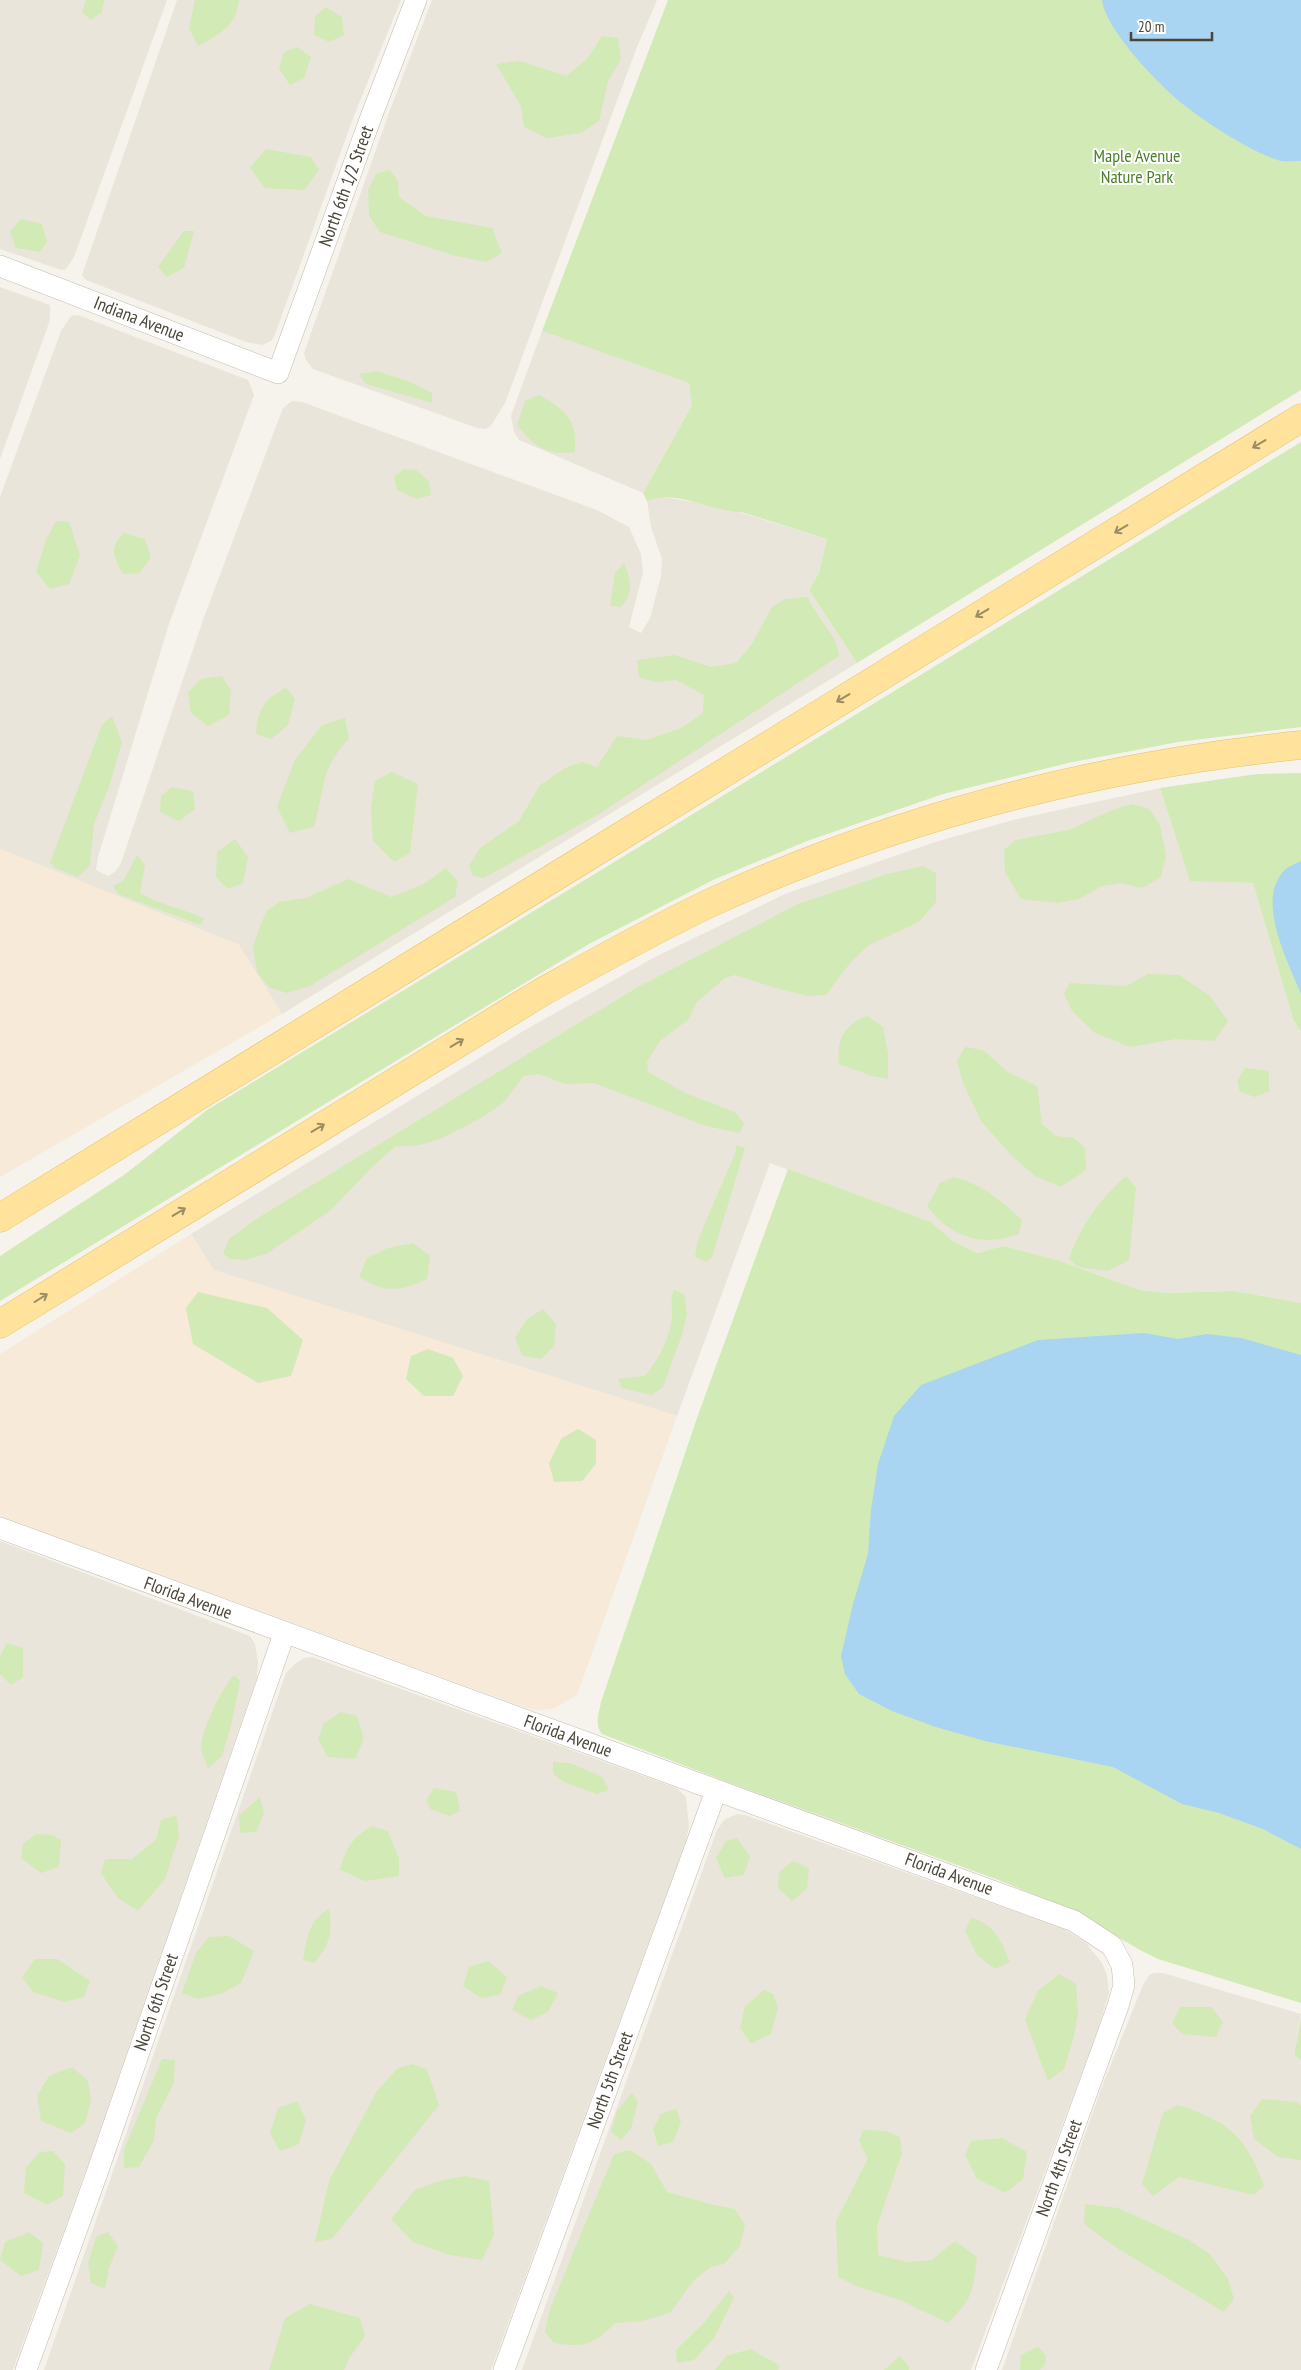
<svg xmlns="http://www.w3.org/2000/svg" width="1301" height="2370" font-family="'PT Sans Narrow',sans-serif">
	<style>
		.residential { fill: #eae5da }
		.commercial { fill: #f7ead8 }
		.green { fill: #d2eab5 }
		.water { fill: #a9d4f2 }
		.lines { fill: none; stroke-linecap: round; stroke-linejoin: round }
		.street-casing { stroke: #c2bbae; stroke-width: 22 }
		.primary-casing { stroke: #e6c16a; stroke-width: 29 }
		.street { stroke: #fff; stroke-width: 21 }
		.primary { stroke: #ffe39c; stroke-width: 28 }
		.oneway { stroke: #9c8c66 }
		.labels { text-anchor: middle; stroke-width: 4; stroke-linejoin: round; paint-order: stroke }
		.park-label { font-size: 18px; fill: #4a7f2a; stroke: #fff }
		.street-label { font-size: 18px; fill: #4b4439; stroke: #fff }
	</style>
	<rect width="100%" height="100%" fill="#f6f3ec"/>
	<!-- residential -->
	<g class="residential">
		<polygon points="0,0 167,0 74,257 66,269 61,270 0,249"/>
		<polygon points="177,0 401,0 355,113 274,337 271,341 262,345 246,342 86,280 82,275"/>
		<polygon points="432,0 657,0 637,47 505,403 491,426 485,429 477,428 313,369 306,360 304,353 390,110"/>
		<polygon points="0,287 50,305 50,320 0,459"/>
		<polygon points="78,315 248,380 254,395 169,624 98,857 96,870 108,876 116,871 121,863 204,617 283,408 292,401 302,402 597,510 629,527 641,554 643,572 629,627 641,633 650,618 661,576 662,559 651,527 647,501 657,496 719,506 827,539 819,573 809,590 857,663 282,1014 239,945 0,849 0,497 61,331 71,316"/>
		<polygon points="542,331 690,383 692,405 643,493 519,440 514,432 511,416"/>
		<polygon points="1160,788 1190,880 1253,883 1293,1019 1301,1032 1301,1303 1234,1291 1166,1293 1140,1290 1057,1260 1003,1246 979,1253 954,1242 931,1222 770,1163 677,1416 213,1270 191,1234 525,1030 655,957 785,894 932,843 1013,820"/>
		<polygon points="0,1541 250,1636 255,1644 258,1662 257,1677 90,2159 13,2370 0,2370"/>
		<polygon points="312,1657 677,1788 686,1797 689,1826 686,1841 491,2370 44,2370 286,1673 296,1663 304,1658"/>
		<polygon points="737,1814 745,1815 1064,1929 1086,1943 1102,1963 1107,1975 1109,1993 1098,2029 971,2370 522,2370 717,1830 724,1820"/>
		<polygon points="1156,1973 1163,1973 1301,2014 1294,2055 1301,2060 1301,2370 1002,2370 1101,2089 1143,1985 1150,1974"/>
	</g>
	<!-- commercial -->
	<g class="commercial">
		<polygon points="0,849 239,945 282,1014 0,1177"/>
		<polygon points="191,1234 214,1270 677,1416 577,1695 553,1709 535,1710 523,1707 0,1516 0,1354"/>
	</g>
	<!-- green -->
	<g class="green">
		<polygon points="86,0 104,0 102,12 91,20 82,12"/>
		<path d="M 195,0 L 239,0 C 237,25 219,35 198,46 L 189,28 Z"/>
		<path d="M 668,0 L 1301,0 L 1301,390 L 857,663 L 809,590 L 819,573 L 827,539 L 741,512 C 711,512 676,488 647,501 L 643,493 L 692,405 L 689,383 L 542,331 Z"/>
		<polygon points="326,7 342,17 344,35 329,42 314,35 315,16"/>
		<polygon points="602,36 618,38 621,59 608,82 599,121 581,133 547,138 524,127 521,106 496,64 520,61 566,76 588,58"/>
		<polygon points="297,47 311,57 304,78 290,85 279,69 284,52"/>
		<polygon points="266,149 311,157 319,170 304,190 265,188 250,168"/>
		<polygon points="390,170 398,181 399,197 426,216 492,228 502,253 487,262 456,256 380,232 369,216 368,190 376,174"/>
		<polygon points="21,219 42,224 47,242 40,252 16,248 10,232"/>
		<polygon points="184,231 194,231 184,268 167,277 158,267"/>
		<polygon points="376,371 410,382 432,393 432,403 366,384 359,374"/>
		<path d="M 539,395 C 566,410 577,420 575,452 C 546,456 534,446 517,425 L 525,401 Z"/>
		<path d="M 1301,442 L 1301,727 L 1178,742 L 1068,763 L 943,794 L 807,841 L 713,880 L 589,944 L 0,1301 L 0,1256 L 124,1175 L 207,1110 C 572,888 937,665 1301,442 Z"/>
		<polygon points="404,469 416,470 429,481 431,495 417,499 397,490 394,477"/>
		<polygon points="56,521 69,522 80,555 69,584 50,589 36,572 46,540"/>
		<path d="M 124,533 L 145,539 L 151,558 L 139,573 L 123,574 C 114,557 108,548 124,533 Z"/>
		<path d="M 624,563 C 631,581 634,592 621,607 L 610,606 L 615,573 Z"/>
		<path d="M 808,597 C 815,617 839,636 839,656 L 599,814 L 484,878 L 473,876 L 469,866 L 480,848 L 519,821 L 540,785 L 565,768 L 582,762 L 597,767 L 617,736 L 647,740 L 681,728 L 703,713 L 704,695 L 676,680 L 654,682 L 639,677 L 637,660 L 675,655 L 711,667 L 736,663 L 752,644 L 772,607 L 785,599 Z"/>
		<polygon points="222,676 231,691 229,715 208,726 191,713 188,693 201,679"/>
		<path d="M 286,688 L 295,699 L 288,725 L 271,739 L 256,734 C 258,709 263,700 286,688 Z"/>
		<polygon points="112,716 122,742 109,787 94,824 90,865 78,877 55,868 50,863 102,725"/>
		<path d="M 345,718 L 349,739 C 320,768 325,789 314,827 L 290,833 L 277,807 L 295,760 L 322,725 Z"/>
		<polygon points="392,772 418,784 410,853 394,862 373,841 371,807 375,781"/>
		<polygon points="1301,773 1301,1032 1293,1019 1253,883 1190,881 1160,788 1257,774"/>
		<polygon points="172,787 193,791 195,809 179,821 160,812 161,796"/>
		<polygon points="1132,804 1149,809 1160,825 1166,855 1161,877 1142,888 1121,883 1102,886 1079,899 1058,903 1021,899 1005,872 1004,850 1016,840 1069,830 1112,810"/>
		<polygon points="235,839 248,857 243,883 228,889 216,877 217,852"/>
		<path d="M 137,855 L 145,865 L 140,893 C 160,905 183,908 204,919 L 200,925 L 118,894 L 113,886 L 124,880 Z"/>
		<polygon points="923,866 936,873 936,902 919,922 869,945 850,963 826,995 809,996 776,988 735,975 725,978 697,1002 689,1019 660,1041 647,1062 648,1072 685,1093 735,1112 744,1123 740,1133 706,1126 594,1083 565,1084 539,1074 524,1076 503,1103 483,1117 440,1139 420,1145 395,1147 374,1165 330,1211 266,1254 245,1260 230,1259 223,1254 229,1239 256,1219 638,987 798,904 887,874"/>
		<polygon points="446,868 458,882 455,897 310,986 287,993 270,988 257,973 253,947 261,923 267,911 279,902 306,898 348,879 391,897 424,884"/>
		<polygon points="1148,974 1179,975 1210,996 1228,1021 1214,1041 1176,1039 1130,1047 1095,1033 1072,1011 1064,994 1070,983 1126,986"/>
		<path d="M 867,1016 L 883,1027 L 888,1053 L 888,1079 L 872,1076 L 839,1064 C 836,1041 844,1024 867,1016 Z"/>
		<polygon points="965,1047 983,1050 1008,1072 1037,1086 1042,1124 1056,1136 1074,1138 1085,1148 1086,1170 1061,1187 1035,1176 1011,1155 981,1121 963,1083 957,1061"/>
		<polygon points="1245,1068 1269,1071 1269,1091 1255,1097 1240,1092 1237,1081"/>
		<polygon points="737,1145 745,1148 712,1257 706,1262 695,1257 697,1242 734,1156"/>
		<path d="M 788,1169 L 931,1222 L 954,1242 L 978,1253 L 1003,1246 L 1057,1260 L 1140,1290 L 1166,1293 L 1234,1291 L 1301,1303 L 1301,2003 L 1158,1959 L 1140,1950 L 1072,1910 L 996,1879 L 722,1780 L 602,1734 C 594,1725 599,1713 601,1702 L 698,1415 Z"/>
		<path d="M 1126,1176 L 1136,1188 L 1129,1260 L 1108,1271 L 1078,1267 L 1069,1259 C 1080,1226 1100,1199 1126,1176 Z"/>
		<path d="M 954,1177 C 982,1184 1001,1201 1022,1220 L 1019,1234 C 982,1248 950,1237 927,1206 L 940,1183 Z"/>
		<path d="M 413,1243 L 430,1256 L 427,1279 C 400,1292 385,1293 359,1277 L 367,1258 L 388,1248 Z"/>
		<path d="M 674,1290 L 684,1294 L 687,1313 L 682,1335 L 663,1387 L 651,1395 L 622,1388 L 618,1379 L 645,1376 C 659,1359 671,1336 672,1314 C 672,1305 670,1299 674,1290 Z"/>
		<polygon points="198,1292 267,1308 303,1340 291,1376 258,1383 193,1344 186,1308"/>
		<polygon points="543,1309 556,1324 554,1346 541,1359 523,1356 515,1338 527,1319"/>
		<polygon points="428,1349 453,1358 463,1376 453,1396 424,1396 406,1379 411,1356"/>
		<polygon points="578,1429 596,1440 596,1464 582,1481 554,1482 549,1463 562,1438"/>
		<polygon points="7,1643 23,1648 23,1677 11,1685 0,1674 0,1656"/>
		<path d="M 234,1675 L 240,1681 L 231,1726 L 222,1756 L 208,1768 C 206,1762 201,1752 201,1746 C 204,1724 220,1692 234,1675 Z"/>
		<polygon points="341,1712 357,1716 364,1739 355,1759 328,1757 318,1739 324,1723"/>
		<polygon points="553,1762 570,1763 602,1777 609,1790 597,1794 564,1782 553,1774"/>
		<polygon points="434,1788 456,1792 460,1811 449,1816 430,1809 426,1800"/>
		<polygon points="260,1797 264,1814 256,1832 240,1833 239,1816"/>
		<polygon points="176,1815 179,1836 165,1879 138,1911 118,1898 101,1873 105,1859 132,1859 156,1840 161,1820"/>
		<path d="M 372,1826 L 388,1831 L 399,1859 L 399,1876 L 365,1881 L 340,1870 C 344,1849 354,1836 372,1826 Z"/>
		<polygon points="36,1834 52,1835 61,1840 59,1867 41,1873 21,1858 23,1844"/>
		<polygon points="737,1838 750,1856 744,1875 725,1878 716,1858 726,1841"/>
		<polygon points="793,1861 809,1868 807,1889 792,1901 778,1888 779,1872"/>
		<path d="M 329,1909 C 333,1933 330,1944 314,1963 L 303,1960 C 307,1939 308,1920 329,1909 Z"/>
		<path d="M 971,1918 C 995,1924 1001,1941 1010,1962 L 995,1969 L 977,1955 L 965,1931 Z"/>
		<polygon points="229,1936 254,1951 241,1983 221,1994 197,1999 182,1993 196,1953 209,1937"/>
		<polygon points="35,1959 57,1959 90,1981 84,1997 65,2002 33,1992 22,1977"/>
		<polygon points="488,1961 507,1977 500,1995 481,1998 463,1986 469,1967"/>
		<polygon points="1059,1974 1076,1984 1078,2013 1074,2036 1064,2069 1048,2081 1025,2019 1038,1991"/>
		<polygon points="541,1986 558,1993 548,2012 531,2020 512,2010 518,1996"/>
		<polygon points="764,1990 773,1994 778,2008 771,2034 751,2044 740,2028 745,2006"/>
		<polygon points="1180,2007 1211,2007 1223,2022 1216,2037 1182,2034 1172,2023"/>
		<polygon points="1301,2017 1301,2060 1294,2055"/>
		<polygon points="162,2059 175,2060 174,2083 156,2118 154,2140 139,2167 124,2168 124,2150"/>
		<polygon points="412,2064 427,2069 439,2105 332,2239 315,2242 329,2181 377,2091 398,2068"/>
		<polygon points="72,2067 88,2081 91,2101 85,2123 71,2133 41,2121 37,2096 49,2076"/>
		<polygon points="632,2093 638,2102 631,2128 621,2140 611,2132 617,2111"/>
		<polygon points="1262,2099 1296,2102 1301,2105 1301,2160 1278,2157 1254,2139 1250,2116"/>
		<polygon points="297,2101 306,2120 299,2144 280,2151 270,2133 278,2108"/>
		<path d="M 1178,2105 C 1228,2121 1246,2136 1264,2186 L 1254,2195 L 1179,2177 L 1153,2196 L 1142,2184 L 1163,2113 Z"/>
		<polygon points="676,2109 681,2122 673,2142 658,2146 653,2129 661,2114"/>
		<path d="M 863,2130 L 886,2131 L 900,2137 L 902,2153 L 877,2226 L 878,2255 L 907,2262 L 932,2260 L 955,2241 L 977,2257 C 973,2293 973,2297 948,2323 L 900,2300 L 859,2287 L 838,2277 L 836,2221 L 868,2159 L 859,2141 Z"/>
		<polygon points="1002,2138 1027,2152 1023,2179 1005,2193 977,2179 965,2155 971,2141"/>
		<path d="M 630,2150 L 651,2164 L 667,2192 L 710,2204 L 735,2209 L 745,2225 L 740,2246 L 724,2264 L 711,2267 L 695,2279 L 670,2313 L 642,2321 L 615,2323 C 594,2345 584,2348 554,2343 L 545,2332 L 550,2309 L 614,2154 Z"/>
		<polygon points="53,2151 65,2165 63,2196 47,2205 24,2193 26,2168 40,2152"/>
		<polygon points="466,2176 489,2181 494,2235 482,2260 450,2255 413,2242 391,2219 415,2190 442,2180"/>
		<polygon points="1085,2204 1118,2208 1189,2240 1211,2255 1228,2279 1234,2299 1224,2312 1120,2250 1084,2224"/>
		<polygon points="29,2232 43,2243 39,2270 21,2276 0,2260 5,2242"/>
		<polygon points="108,2232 118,2246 109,2268 105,2289 91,2283 88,2263 96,2237"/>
		<polygon points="729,2291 734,2298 714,2338 694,2360 677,2363 676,2350 703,2324"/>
		<polygon points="310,2304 360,2318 365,2336 350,2357 344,2370 269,2370 285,2318"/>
		<polygon points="1038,2347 1046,2355 1046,2363 1040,2370 1020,2370 1021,2355"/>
		<polygon points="751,2349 780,2366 778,2370 715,2370 726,2356"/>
		<polygon points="900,2356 909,2367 909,2370 884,2370"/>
	</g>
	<!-- water -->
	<g class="water">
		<path d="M 1102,0 L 1301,0 L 1301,161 C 1295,161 1288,162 1282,161 C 1254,155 1192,114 1171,94 C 1150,75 1105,27 1102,0 Z"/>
		<path d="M 1301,861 L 1301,994 C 1288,961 1253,897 1287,868 C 1291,865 1297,863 1301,861 Z"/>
		<polygon points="1144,1333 1178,1339 1207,1334 1241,1338 1301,1355 1301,1849 1263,1829 1219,1813 1182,1804 1113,1767 985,1741 936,1727 892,1711 859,1694 845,1674 841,1656 853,1604 868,1554 871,1510 878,1464 894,1416 921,1385 1038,1340"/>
	</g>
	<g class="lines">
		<defs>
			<g id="street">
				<polyline points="0,266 278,373 371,117 416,0"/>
				<polyline points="0,1528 1074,1921 1112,1946 1122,1965 1124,1985 1118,2006 986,2370"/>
				<polyline points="26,2370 97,2173 284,1634"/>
				<polyline points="504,2370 716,1791"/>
			</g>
			<g id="primary">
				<polyline points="0,1218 1301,418"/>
				<path d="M 0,1324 L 542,992 C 598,961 653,930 710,903 C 897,817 1096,766 1301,745"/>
			</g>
		</defs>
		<!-- street casing -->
		<use href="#street" class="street-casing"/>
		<!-- primary casing -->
		<use href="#primary" class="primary-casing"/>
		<!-- street -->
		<use href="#street" class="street"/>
		<!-- primary -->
		<use href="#primary" class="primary"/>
	</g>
	<!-- one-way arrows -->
	<defs><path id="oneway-shaft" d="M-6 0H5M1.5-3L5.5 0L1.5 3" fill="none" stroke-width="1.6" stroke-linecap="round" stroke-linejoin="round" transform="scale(1.25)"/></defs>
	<g class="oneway">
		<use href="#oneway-shaft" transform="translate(1259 444) rotate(149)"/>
		<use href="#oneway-shaft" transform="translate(1121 529) rotate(149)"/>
		<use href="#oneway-shaft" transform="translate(982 613) rotate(149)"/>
		<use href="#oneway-shaft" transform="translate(843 698) rotate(149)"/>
		<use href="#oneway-shaft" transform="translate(457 1043) rotate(-31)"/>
		<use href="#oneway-shaft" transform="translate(318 1128) rotate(-31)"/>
		<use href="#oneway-shaft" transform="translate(179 1212) rotate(-31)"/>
		<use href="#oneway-shaft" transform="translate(41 1298) rotate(-32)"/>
	</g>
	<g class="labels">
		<!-- park labels -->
		<g class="park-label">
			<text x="1137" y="162">Maple Avenue<tspan x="1137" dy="21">Nature Park</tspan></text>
		</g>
		<!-- street labels -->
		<g class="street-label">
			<text transform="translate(346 186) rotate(-70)" y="6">North 6th 1/2 Street</text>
			<text transform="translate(139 319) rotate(21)" y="6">Indiana Avenue</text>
			<text transform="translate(188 1598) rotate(20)" y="6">Florida Avenue</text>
			<text transform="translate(568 1736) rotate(20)" y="6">Florida Avenue</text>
			<text transform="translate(949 1874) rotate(20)" y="6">Florida Avenue</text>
			<text transform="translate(156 2002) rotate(-71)" y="6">North 6th Street</text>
			<text transform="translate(610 2080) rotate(-70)" y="6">North 5th Street</text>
			<text transform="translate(1059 2168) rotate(-70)" y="6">North 4th Street</text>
		</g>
	</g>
	<!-- scale -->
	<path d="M1131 32v8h81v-8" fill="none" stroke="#4b4439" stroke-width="2.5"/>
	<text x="1138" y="32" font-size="15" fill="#4b4439" stroke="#ffffff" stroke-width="4" paint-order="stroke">20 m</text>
</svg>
